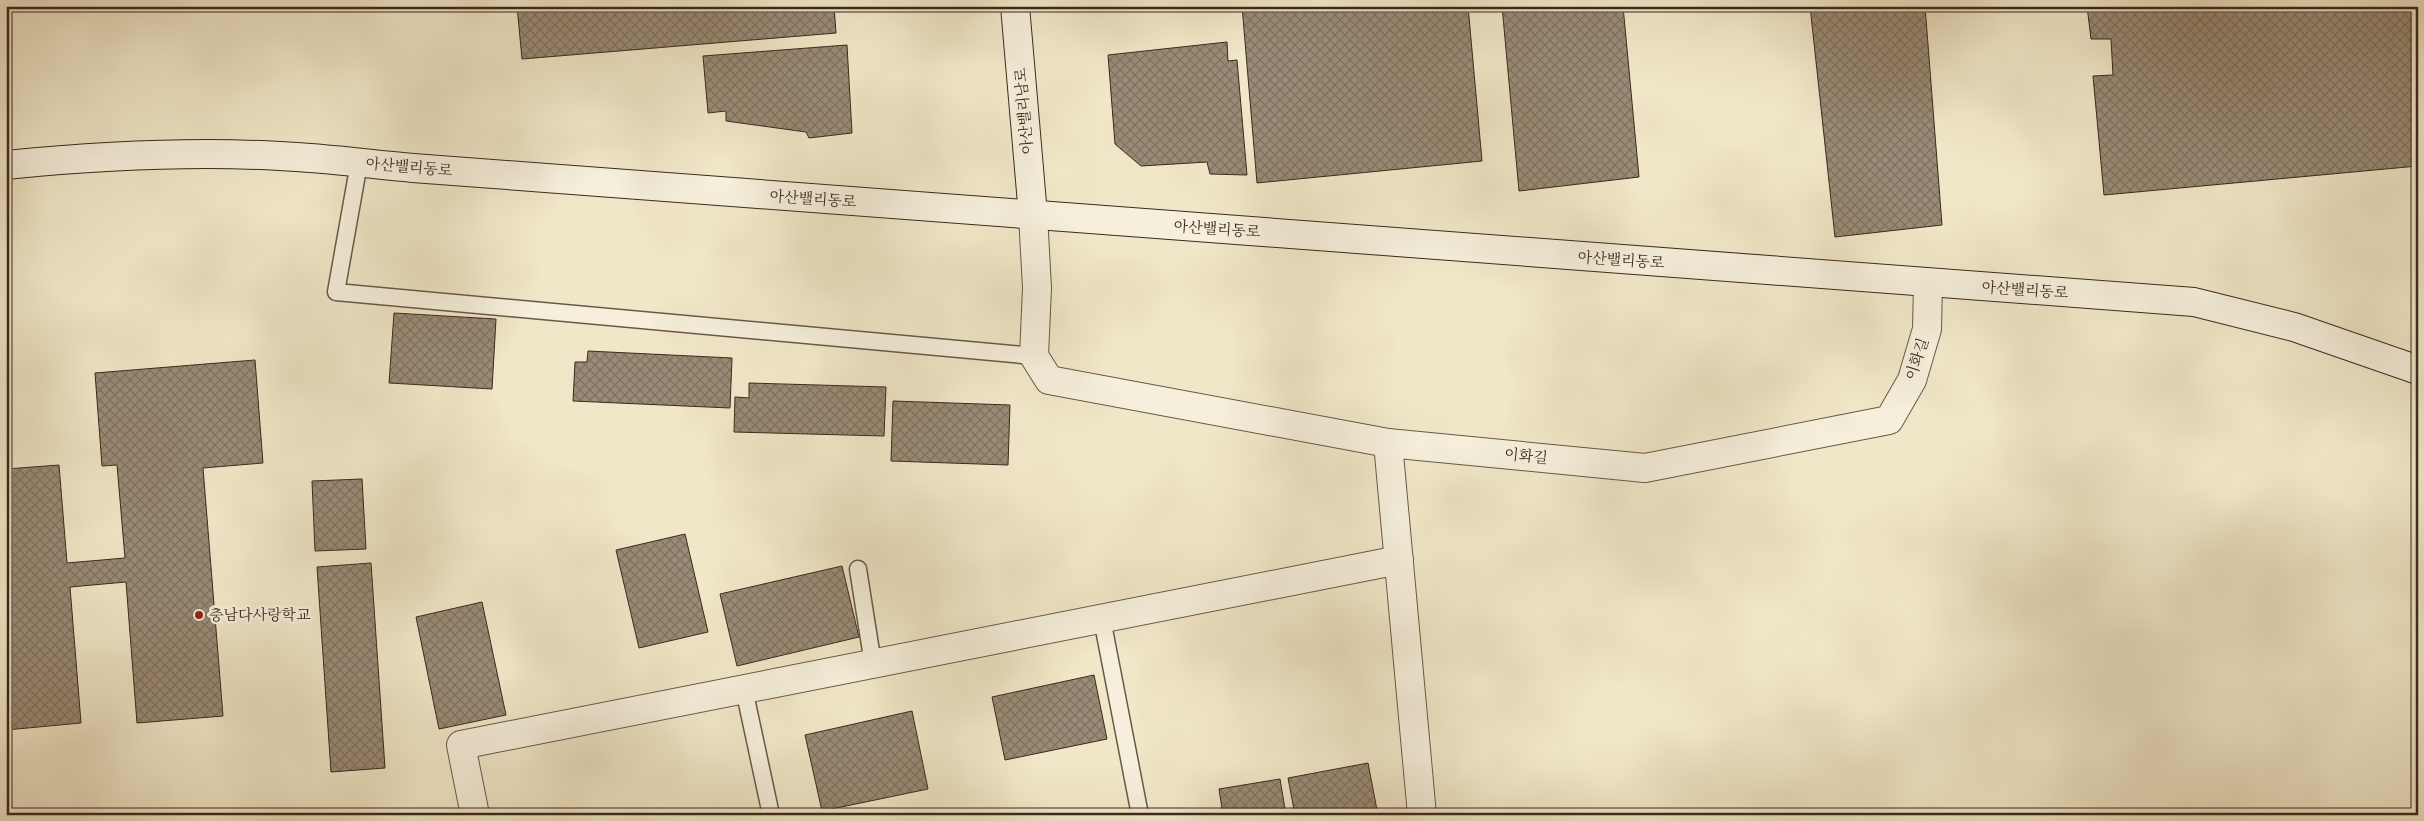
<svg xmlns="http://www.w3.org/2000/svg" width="2424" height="821" font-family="'Old Standard TT','Noto Serif KR',serif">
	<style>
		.building { fill: url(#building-cross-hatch); stroke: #3c281e }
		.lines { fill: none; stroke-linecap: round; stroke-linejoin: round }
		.lane-casing { stroke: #695848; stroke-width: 19 }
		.street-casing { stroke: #695848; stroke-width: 30 }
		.secondary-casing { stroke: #3c281e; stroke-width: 30 }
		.lane { stroke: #f5efdb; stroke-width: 16 }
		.street { stroke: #f5efdb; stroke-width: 28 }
		.secondary { stroke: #f5efdb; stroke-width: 28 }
		.poi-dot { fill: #8f2418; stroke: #f5efdb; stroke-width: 2 }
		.labels { text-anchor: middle; stroke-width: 5; stroke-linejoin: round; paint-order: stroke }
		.street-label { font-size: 15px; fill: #3c281e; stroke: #f5efdb }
		.poi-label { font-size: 15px; fill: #3c281e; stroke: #f5efdb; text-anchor: start }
	</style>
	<defs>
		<pattern id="building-cross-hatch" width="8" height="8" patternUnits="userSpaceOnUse" patternTransform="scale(1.25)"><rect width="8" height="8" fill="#9a8b76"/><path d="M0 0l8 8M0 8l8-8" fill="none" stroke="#7f7260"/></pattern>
	</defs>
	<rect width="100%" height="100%" fill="#f0e7c8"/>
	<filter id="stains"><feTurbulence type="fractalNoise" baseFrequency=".004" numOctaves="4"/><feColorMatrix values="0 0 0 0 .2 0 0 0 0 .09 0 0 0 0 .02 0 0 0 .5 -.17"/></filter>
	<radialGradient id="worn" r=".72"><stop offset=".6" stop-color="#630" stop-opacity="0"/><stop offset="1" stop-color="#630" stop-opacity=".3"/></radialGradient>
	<!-- building -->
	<g class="building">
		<polygon points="517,6 834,6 836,33 522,59"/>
		<polygon points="1242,6 1468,6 1482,161 1257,183"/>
		<polygon points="1502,6 1623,6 1639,177 1519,191"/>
		<polygon points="1810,6 1925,6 1942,225 1835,237"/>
		<polygon points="2087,6 2418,6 2418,166 2104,195 2093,76 2113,75 2111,39 2091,39"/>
		<polygon points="1227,42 1228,61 1237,60 1247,175 1210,174 1207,162 1141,166 1115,144 1108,55"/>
		<polygon points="847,45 852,133 809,138 806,132 726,121 726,111 708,113 703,56"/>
		<polygon points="394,313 496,319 492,389 389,383"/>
		<polygon points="588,351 732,358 730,408 573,401 575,362 587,362"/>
		<polygon points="255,360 263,463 203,468 223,716 137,723 126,582 70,587 81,723 6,730 6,469 59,465 67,563 125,558 117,465 102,466 95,373"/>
		<polygon points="749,383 886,387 884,436 734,432 735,397 749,398"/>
		<polygon points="893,401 1010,405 1008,465 891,461"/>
		<polygon points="362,479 366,549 315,551 312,481"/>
		<polygon points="685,534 708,632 639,648 616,550"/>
		<polygon points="371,563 385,768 331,772 317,567"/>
		<polygon points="842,566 859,637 737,666 720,594"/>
		<polygon points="482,602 506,715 439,729 416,617"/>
		<polygon points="1094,675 1107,739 1005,760 992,697"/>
		<polygon points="912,711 928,789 822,811 805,735"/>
		<polygon points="1368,763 1378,815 1295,815 1288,778"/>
		<polygon points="1280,779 1286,815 1223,815 1219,789"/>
	</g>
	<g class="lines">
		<defs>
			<g id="lane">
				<polyline points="359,163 336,292 1034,356"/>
				<polyline points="858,569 873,664"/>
				<polyline points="1102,619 1140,815"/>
				<polyline points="744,689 771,815"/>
			</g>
			<g id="street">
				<polyline points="1033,215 1037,288 1034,356 1049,380 1388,443"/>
				<polyline points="475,815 461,745 1399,560"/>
				<polyline points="1422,815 1388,443 1645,468 1889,420 1912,380 1927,329 1928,283"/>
			</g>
			<g id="secondary">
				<polyline points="1015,6 1033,215"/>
				<path d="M 6,165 C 97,156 189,151 280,156 C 325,158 369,164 413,168 L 2194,302 L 2294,327 L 2418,370"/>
			</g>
		</defs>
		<!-- lane casing -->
		<use href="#lane" class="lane-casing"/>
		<!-- street casing -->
		<use href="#street" class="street-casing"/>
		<!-- secondary casing -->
		<use href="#secondary" class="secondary-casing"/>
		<!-- lane -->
		<use href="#lane" class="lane"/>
		<!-- street -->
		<use href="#street" class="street"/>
		<!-- secondary -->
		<use href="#secondary" class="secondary"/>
	</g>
	<!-- markers -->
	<circle class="poi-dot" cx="199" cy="615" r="5"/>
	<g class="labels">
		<!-- street labels -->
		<g class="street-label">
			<text transform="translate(1024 111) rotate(-95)" y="5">아산밸리남로</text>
			<text transform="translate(409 167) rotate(5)" y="5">아산밸리동로</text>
			<text transform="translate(813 199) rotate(4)" y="5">아산밸리동로</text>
			<text transform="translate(1217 229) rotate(4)" y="5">아산밸리동로</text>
			<text transform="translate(1621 260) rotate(4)" y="5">아산밸리동로</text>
			<text transform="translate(2025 290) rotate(4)" y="5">아산밸리동로</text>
			<text transform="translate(1917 359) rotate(-72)" y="5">이화길</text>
			<text transform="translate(1526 456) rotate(6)" y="5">이화길</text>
		</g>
		<!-- poi labels -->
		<g class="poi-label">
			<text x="209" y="620">충남다사랑학교</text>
		</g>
	</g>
	<!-- margin -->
	<rect width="2424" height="821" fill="none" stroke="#f0e7c8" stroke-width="25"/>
	<rect x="8" y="8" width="2409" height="806" fill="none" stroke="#3c281e" stroke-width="2.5"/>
	<rect x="12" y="12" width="2399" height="796" fill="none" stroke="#3c281e"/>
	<rect width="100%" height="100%" filter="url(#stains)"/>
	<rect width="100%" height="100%" fill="url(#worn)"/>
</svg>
